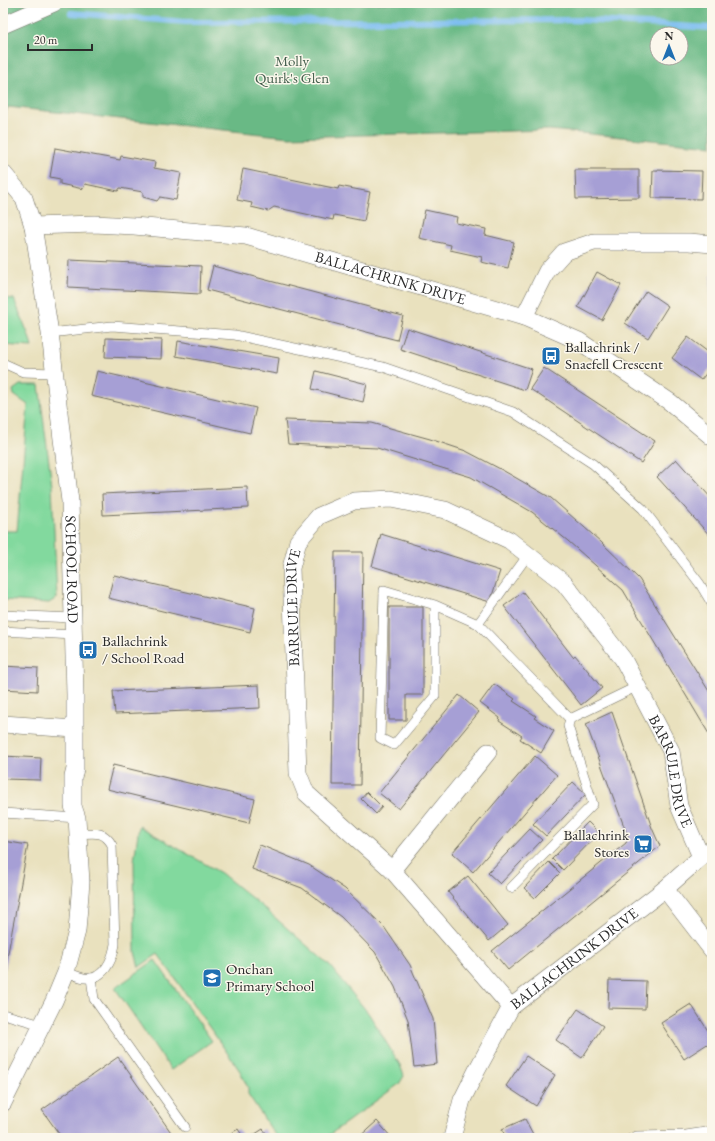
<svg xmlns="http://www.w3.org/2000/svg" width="715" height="1141" font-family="'EB Garamond',serif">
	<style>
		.green { fill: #82d99e; stroke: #568264 }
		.forest { fill: #69b985; stroke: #4a7258; fill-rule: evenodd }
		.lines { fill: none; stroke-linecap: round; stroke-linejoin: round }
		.stream { stroke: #7bbdf0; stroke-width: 6 }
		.building { fill: #a69fd5 }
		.lane-casing { stroke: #6e6b5e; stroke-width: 10 }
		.street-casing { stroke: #6e6b5e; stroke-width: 18 }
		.lane { stroke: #fff; stroke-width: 9 }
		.street { stroke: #fff; stroke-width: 17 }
		.labels { text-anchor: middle; stroke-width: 3; stroke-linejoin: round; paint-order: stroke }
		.park-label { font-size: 15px; fill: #455f4e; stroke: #fbf7ec }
		.street-label { font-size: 15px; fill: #2b2b2b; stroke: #fbf7ec }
		.poi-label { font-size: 15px; fill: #2b2b2b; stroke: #fbf7ec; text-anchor: start }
	</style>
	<rect width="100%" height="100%" fill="#fbf7ec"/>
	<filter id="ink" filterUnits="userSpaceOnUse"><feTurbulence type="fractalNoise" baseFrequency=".025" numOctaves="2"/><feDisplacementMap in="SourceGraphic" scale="8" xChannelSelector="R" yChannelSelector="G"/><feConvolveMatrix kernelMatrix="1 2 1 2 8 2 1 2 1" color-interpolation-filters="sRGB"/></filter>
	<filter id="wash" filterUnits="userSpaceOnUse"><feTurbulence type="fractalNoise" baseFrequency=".012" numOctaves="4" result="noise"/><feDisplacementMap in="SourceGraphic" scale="16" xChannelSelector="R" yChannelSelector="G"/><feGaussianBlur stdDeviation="0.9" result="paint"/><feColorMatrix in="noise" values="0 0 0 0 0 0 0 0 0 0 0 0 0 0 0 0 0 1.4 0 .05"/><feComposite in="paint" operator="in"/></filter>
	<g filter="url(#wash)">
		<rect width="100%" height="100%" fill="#e9e1be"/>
		<!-- green -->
		<g class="green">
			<polygon points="3,298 14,299 29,336 32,347 3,345"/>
			<polygon points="20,385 39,385 52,486 57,598 49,603 3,600 3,531 17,531 28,405 14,395 13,390"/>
			<polygon points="139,826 221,873 264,908 329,965 369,1014 400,1065 404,1076 399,1084 325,1138 277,1138 248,1094 248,1088 240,1071 158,954 139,967 135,952 134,861"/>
			<polygon points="155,960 212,1041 171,1070 115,988"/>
		</g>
		<!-- forest -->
		<path class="forest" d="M 3,3 L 712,3 L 712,146 L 550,130 L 289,137 L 8,107 L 3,119 ZM 657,34 L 681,34 L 681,58 L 657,58 Z"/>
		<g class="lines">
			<!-- stream -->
			<g class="stream">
				<polyline points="3,7 6,7"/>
				<polyline points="71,13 185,22 580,20 712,28"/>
			</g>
		</g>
		<g id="blocks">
			<!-- building -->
			<g class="building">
				<polygon points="55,148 120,160 121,156 155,162 154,168 181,173 176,200 160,197 157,201 143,197 143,192 120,188 118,191 85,184 83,189 60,184 60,179 50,177"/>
				<polygon points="243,169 338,189 339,186 370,192 364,221 334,215 333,220 274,207 268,211 251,207 252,203 237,200"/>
				<polygon points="575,170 639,170 639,198 576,199"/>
				<polygon points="653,170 702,171 701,199 652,198"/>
				<polygon points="425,210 457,217 456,223 486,229 485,235 514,242 508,268 481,262 482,257 450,250 451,245 419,238"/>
				<polygon points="69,260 201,266 200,294 68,287"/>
				<polygon points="213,266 403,316 397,340 207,290"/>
				<polygon points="597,272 621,285 602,320 578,307"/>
				<polygon points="711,275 712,276 712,295 710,295"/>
				<polygon points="646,291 668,306 648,338 625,323"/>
				<polygon points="407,328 532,369 525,390 400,349"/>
				<polygon points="688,337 712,355 712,366 701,380 672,358"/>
				<polygon points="106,338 162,340 161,359 105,357"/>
				<polygon points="178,341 279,358 277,374 176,356"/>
				<polygon points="544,368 655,441 641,463 530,389"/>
				<polygon points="97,371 256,408 250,433 91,396"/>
				<polygon points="316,371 367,384 363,402 312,389"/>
				<polygon points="285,420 372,423 430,439 466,451 504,471 551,498 601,542 639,579 712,696 712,739 623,590 568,541 532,512 471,477 377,448 288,444"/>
				<polygon points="676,459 712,499 712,538 657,477"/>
				<polygon points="247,487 248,508 103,515 102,494"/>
				<polygon points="381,534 500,571 490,602 372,566"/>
				<polygon points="335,552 363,552 360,785 332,785"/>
				<polygon points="114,575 255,608 250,632 108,598"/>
				<polygon points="523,592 573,657 575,655 602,688 581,705 504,606"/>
				<polygon points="389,607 423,607 423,695 406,695 406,720 389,720"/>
				<polygon points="3,666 38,668 37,691 3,689"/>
				<polygon points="494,684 515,699 513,701 536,716 534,718 554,731 541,753 520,739 522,736 499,721 500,718 480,703"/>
				<polygon points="259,685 260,708 115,714 113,691"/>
				<polygon points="459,695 479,712 399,809 379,793"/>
				<polygon points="612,712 652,828 660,846 508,970 492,951 626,843 628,837 586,724"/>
				<polygon points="3,756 41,758 40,780 3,779"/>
				<polygon points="535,756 557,775 473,872 452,853"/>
				<polygon points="113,765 255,799 249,823 107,789"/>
				<polygon points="573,782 586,794 546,836 533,824"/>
				<polygon points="367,792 382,807 376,814 361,799"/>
				<polygon points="588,822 599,833 563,870 552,859"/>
				<polygon points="530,829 542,840 500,884 488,873"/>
				<polygon points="3,841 28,845 5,969 3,968"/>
				<polygon points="260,845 309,865 345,889 384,927 410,965 433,1019 437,1064 414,1067 408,1020 395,987 375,952 341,917 302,888 252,869"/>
				<polygon points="549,862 560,873 535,898 524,888"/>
				<polygon points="468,876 508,925 489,941 448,892"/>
				<polygon points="609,980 646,981 645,1009 608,1008"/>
				<polygon points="691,1004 712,1037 712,1041 684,1059 661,1023"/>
				<polygon points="578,1009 603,1026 582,1058 556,1040"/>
				<polygon points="526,1056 555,1075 536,1106 506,1086"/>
				<polygon points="118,1057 175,1138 62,1138 42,1110"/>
				<polygon points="525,1119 535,1138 506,1138 502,1129"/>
				<polygon points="377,1121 392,1138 358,1138"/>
				<polygon points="238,1129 244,1138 224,1138"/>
				<polygon points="263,1129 270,1138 249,1138"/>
			</g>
		</g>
	</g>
	<g filter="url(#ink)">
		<use href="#blocks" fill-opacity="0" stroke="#6e6b5e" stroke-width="1"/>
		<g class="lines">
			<defs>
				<g id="lane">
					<polyline points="50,333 112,326 235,335 383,367 513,412 593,464 643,509 700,584 712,604"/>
					<polyline points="3,363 23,372 54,373"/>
					<polyline points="435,605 435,696 394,745 380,738 384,590 435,605 478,624 570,719"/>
					<polyline points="3,615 73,618"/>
					<polyline points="478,624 528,555"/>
					<polyline points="3,631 73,635"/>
					<polyline points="3,813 77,818"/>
					<polyline points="511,888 593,804 568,726 570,719 638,686"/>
					<path d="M 66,972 C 73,974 83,980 91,978 C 93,978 95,977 97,976 C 109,969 113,957 115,944 L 112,845 C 104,830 94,833 78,834"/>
					<polyline points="91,978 94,999 185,1127"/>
					<polyline points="3,1014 42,1025"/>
					<polyline points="632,1138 637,1136 686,1135 712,1131"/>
				</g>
				<g id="street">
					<polyline points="3,25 54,3"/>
					<path id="s1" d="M 3,173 L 24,198 L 33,226 L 50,333 L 62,439 L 70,501 L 75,695 L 75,769 L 73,777 L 73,806 L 77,818 L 81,882 L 77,931 L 66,972 L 54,1001 L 3,1103"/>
					<path id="s2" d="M 33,226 L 94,224 L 134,226 L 246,236 L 524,317 L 579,341 L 670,402 L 712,437"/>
					<polyline points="524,317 547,271 564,252 594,242 689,242 712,244"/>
					<polyline points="3,724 75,729"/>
					<polyline points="392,870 488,752"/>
					<polyline points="665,889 712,950"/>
					<path id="s3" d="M 511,1007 L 392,870 L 306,793 L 298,773 L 291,568 L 298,541 L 319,516 L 354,501 L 391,499 L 445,510 L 509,540 L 564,583 L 623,659 L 671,751 L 679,806 L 701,857"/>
					<path id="s4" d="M 452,1138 L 462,1100 L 477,1070 L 511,1007 L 665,889 L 701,857 L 712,849"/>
				</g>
			</defs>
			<!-- lane casing -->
			<use href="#lane" class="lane-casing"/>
			<!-- street casing -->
			<use href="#street" class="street-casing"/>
			<!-- lane -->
			<use href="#lane" class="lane"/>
			<!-- street -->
			<use href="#street" class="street"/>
		</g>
	</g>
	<!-- icons -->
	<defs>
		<symbol id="bus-square" viewBox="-11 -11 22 22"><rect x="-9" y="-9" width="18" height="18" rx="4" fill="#1f6fb2" stroke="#fbf7ec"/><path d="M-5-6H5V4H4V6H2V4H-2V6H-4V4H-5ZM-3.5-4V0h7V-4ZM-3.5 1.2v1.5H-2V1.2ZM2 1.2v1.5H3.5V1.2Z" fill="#fff"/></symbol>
		<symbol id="supermarket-square" viewBox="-11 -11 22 22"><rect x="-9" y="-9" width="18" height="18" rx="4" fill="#1f6fb2" stroke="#fbf7ec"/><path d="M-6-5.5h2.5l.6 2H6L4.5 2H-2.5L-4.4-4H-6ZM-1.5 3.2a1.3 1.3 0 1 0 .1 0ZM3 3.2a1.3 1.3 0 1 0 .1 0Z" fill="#fff"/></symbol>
		<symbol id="school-square" viewBox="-11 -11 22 22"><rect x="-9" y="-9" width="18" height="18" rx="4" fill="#1f6fb2" stroke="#fbf7ec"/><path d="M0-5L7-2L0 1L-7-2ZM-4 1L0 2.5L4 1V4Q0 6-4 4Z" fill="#fff"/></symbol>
	</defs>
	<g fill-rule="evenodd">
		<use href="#bus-square" x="540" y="345" width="22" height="22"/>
		<use href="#bus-square" x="77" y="639" width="22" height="22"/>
		<use href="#supermarket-square" x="632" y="833" width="22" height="22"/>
		<use href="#school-square" x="201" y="967" width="22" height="22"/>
	</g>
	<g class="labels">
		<!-- park labels -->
		<g class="park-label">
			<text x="292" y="66">Molly<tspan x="292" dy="17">Quirk's Glen</tspan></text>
		</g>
		<!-- street labels -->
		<g class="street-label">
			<text dy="5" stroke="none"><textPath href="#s2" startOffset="364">BALLACHRINK DRIVE</textPath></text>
			<text dy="5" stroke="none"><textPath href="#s1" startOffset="408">SCHOOL ROAD</textPath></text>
			<text dy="5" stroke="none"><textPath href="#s3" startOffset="484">BARRULE DRIVE</textPath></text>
			<text dy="5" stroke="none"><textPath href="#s3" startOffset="1074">BARRULE DRIVE</textPath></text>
			<text dy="5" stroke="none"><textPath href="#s4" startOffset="224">BALLACHRINK DRIVE</textPath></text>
		</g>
		<!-- poi labels -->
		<g class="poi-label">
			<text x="565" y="352">Ballachrink /<tspan x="565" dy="17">Snaefell Crescent</tspan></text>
			<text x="102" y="646">Ballachrink<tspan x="102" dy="17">/ School Road</tspan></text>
			<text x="629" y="840" text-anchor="end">Ballachrink<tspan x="629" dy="17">Stores</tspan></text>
			<text x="226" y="974">Onchan<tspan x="226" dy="17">Primary School</tspan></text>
		</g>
	</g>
	<!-- margin -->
	<rect width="715" height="1141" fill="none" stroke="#fbf7ec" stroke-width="16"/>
	<!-- north arrow -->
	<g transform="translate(669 46)"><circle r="19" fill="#fbf7ec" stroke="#a8a59f"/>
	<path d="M0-3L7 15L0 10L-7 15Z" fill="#1f6fb2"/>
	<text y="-6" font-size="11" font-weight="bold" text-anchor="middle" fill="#2b2b2b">N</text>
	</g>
	<!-- scale -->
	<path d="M28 44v6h64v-6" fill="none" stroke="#2b2b2b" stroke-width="2"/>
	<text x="34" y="44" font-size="12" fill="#2b2b2b" stroke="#fbf7ec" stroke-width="3" paint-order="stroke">20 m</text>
</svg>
